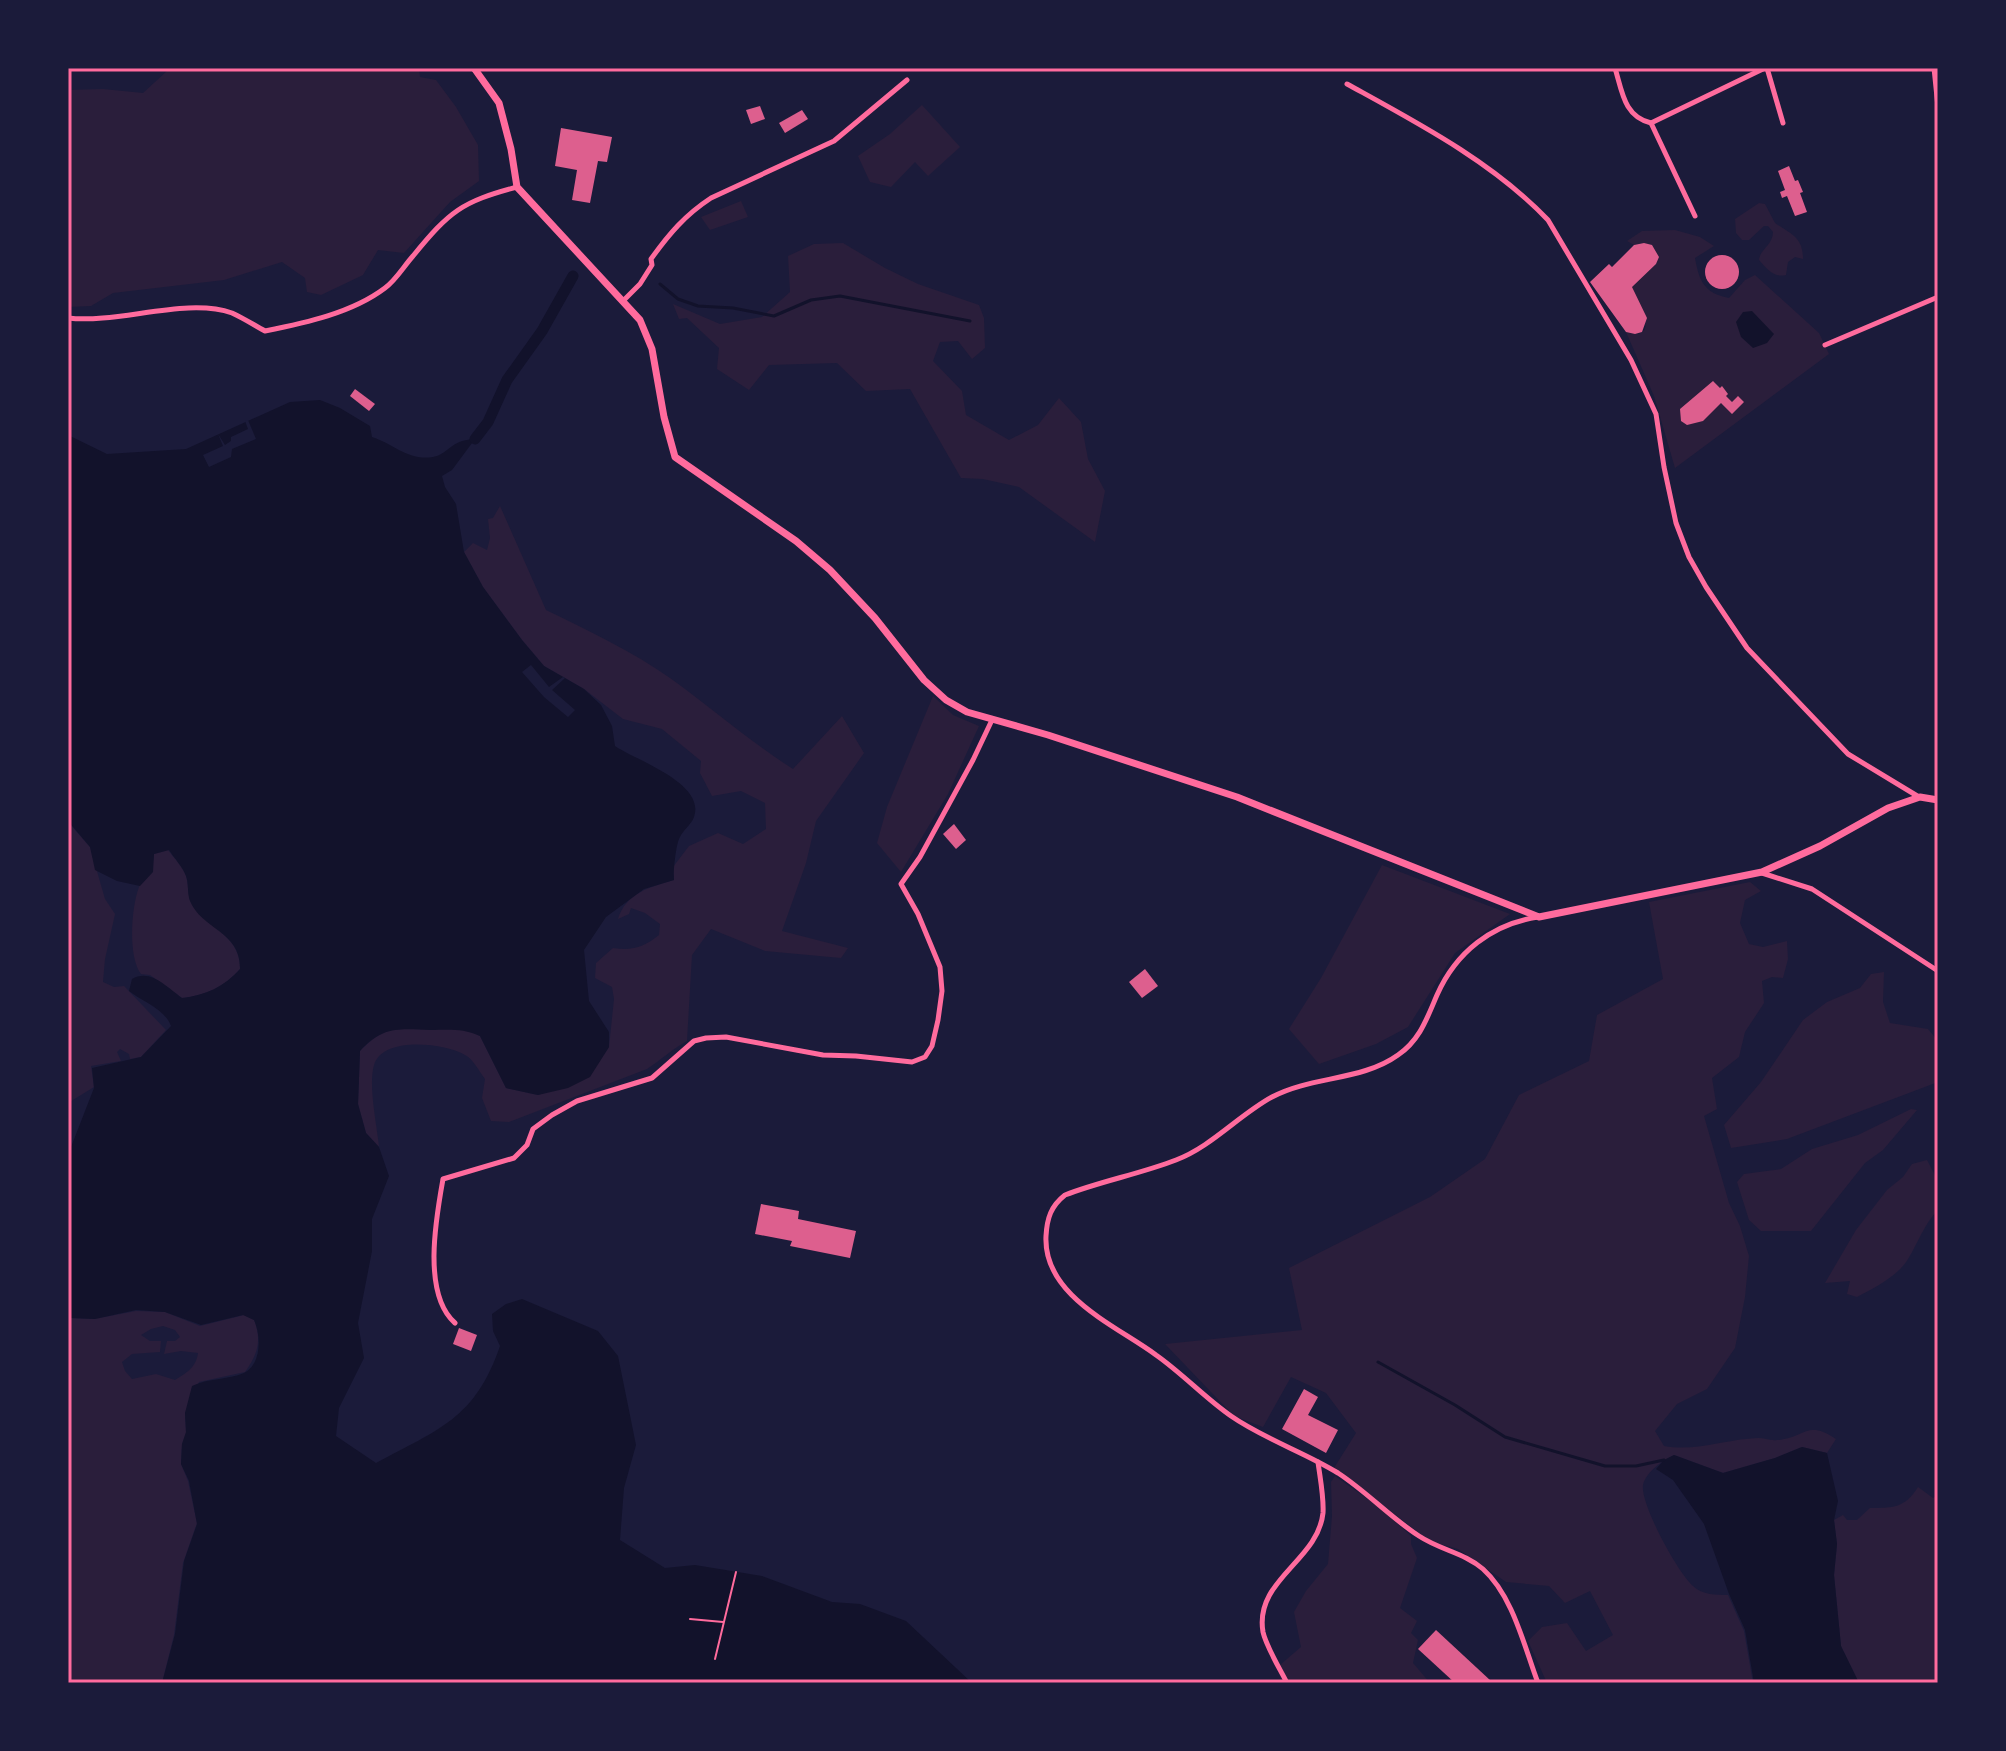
<svg xmlns="http://www.w3.org/2000/svg" width="2006" height="1751" font-family="'Roboto Condensed',sans-serif">
	<style>
		.green { fill: #2a1e3b; fill-rule: evenodd }
		.water { fill: #12122b }
		.pier { fill: #1b1b3a }
		.lines { fill: none; stroke-linecap: round; stroke-linejoin: round }
		.stream { stroke: #12122b; stroke-width: 3 }
		.canal { stroke: #12122b; stroke-width: 11 }
		.building { fill: #dd5f8e }
		.path { stroke: #ff6b9d; stroke-width: 2 }
		.minor { stroke: #ff6b9d; stroke-width: 5 }
		.tertiary { stroke: #ff6b9d; stroke-width: 7 }
		.neatline { fill: none; stroke: #ff6b9d; stroke-width: 3 }
	</style>
	<rect width="100%" height="100%" fill="#1b1b3a"/>
	<!-- green -->
	<g class="green">
		<polygon points="165,68 419,68 420,77 436,80 456,107 478,145 479,181 450,202 404,253 378,250 363,275 321,295 307,292 305,278 282,262 224,280 113,293 91,306 68,307 68,90 103,89 143,93 167,71"/>
		<polygon points="922,105 960,147 928,176 915,162 891,187 870,182 858,156 890,134"/>
		<polygon points="741,201 748,217 710,230 701,217"/>
		<path d="M 1759,203 L 1765,204 L 1775,223 C 1790,234 1803,236 1803,259 L 1795,257 L 1788,262 L 1786,275 C 1774,278 1767,269 1759,260 C 1760,249 1773,245 1773,232 L 1768,226 L 1764,226 L 1749,240 L 1742,240 L 1736,233 L 1735,219 Z"/>
		<path d="M 1675,230 L 1700,237 L 1714,246 L 1695,258 C 1699,281 1704,293 1729,298 L 1745,280 L 1755,275 L 1819,333 L 1829,354 L 1675,468 L 1654,396 L 1626,332 C 1664,342 1635,300 1632,287 L 1656,264 L 1659,257 C 1653,245 1647,241 1634,245 L 1627,241 L 1642,231 Z"/>
		<polygon points="843,243 885,268 918,284 979,305 984,318 985,348 972,359 958,341 940,342 933,361 962,391 966,415 1009,440 1038,425 1059,398 1081,422 1088,459 1105,491 1095,542 1019,487 983,479 961,478 910,389 866,391 837,363 769,365 749,390 717,369 719,348 687,318 679,319 673,304 720,324 762,317 790,292 788,256 814,244"/>
		<path d="M 500,506 L 546,610 C 587,630 632,651 670,678 C 712,708 749,741 793,769 L 842,716 L 864,753 L 816,821 L 806,863 L 782,931 L 848,948 L 841,958 L 765,951 L 711,929 L 692,955 L 687,1041 C 672,1049 661,1060 647,1069 L 509,1122 L 491,1121 L 482,1098 L 485,1079 C 479,1071 473,1059 465,1055 C 444,1043 383,1036 374,1065 C 368,1086 377,1125 379,1147 L 366,1133 L 358,1104 L 360,1051 C 367,1044 375,1036 385,1032 C 396,1027 449,1027 462,1029 C 468,1030 474,1033 480,1036 L 506,1088 L 538,1095 L 589,1077 L 609,1047 L 614,999 L 612,987 L 595,978 L 596,963 L 613,948 C 633,951 644,947 659,935 L 660,924 L 645,913 L 631,908 L 629,914 L 618,919 C 626,893 650,887 674,880 L 673,867 L 689,846 L 718,833 L 743,844 L 766,829 L 765,803 L 741,791 L 712,796 L 700,773 L 701,761 L 662,729 L 623,719 L 584,689 L 544,666 L 522,640 L 483,587 L 464,552 L 473,543 L 487,550 L 490,538 L 488,519 L 493,518 Z"/>
		<polygon points="933,696 953,715 979,726 948,794 901,872 877,843 887,807"/>
		<polygon points="68,822 90,847 105,899 115,914 105,959 103,982 114,987 124,986 166,1030 141,1057 130,1059 129,1054 120,1049 117,1052 121,1061 91,1066 94,1087 68,1103"/>
		<path d="M 168,850 C 174,858 183,867 186,876 C 189,886 187,897 193,906 C 210,929 241,937 240,969 C 224,987 207,995 182,998 L 150,975 L 141,974 C 128,957 131,908 139,887 C 147,870 152,880 154,854 Z"/>
		<polygon points="1382,865 1510,914 1455,953 1408,1027 1376,1044 1319,1064 1289,1029 1321,978"/>
		<path d="M 1750,882 L 1761,891 L 1745,900 L 1740,923 L 1749,944 L 1763,947 L 1787,941 L 1788,959 L 1783,978 L 1772,977 L 1762,981 L 1764,1003 L 1745,1032 L 1739,1057 L 1712,1078 L 1717,1109 L 1704,1116 L 1729,1203 L 1740,1226 L 1749,1256 L 1745,1297 L 1735,1348 L 1707,1389 L 1677,1404 L 1655,1431 L 1664,1446 C 1696,1452 1726,1439 1758,1438 C 1764,1438 1771,1441 1777,1440 C 1805,1438 1807,1419 1836,1439 L 1827,1453 L 1802,1447 L 1775,1458 L 1723,1473 L 1674,1455 C 1663,1460 1646,1472 1643,1485 C 1640,1504 1678,1573 1693,1586 C 1702,1595 1717,1595 1728,1595 L 1744,1631 L 1753,1683 L 1547,1683 L 1528,1641 L 1542,1627 L 1567,1623 L 1586,1651 L 1613,1635 L 1590,1591 L 1565,1603 L 1549,1586 L 1506,1582 L 1458,1549 L 1432,1542 L 1423,1536 L 1334,1468 L 1356,1433 L 1326,1393 L 1291,1377 L 1263,1427 L 1234,1416 L 1165,1344 L 1302,1330 L 1289,1268 L 1430,1197 L 1485,1159 L 1519,1095 L 1589,1061 L 1597,1015 L 1663,979 L 1649,902 Z"/>
		<polygon points="1884,972 1883,1002 1890,1023 1928,1029 1938,1041 1938,1082 1787,1139 1731,1148 1724,1125 1761,1082 1803,1020 1827,1002 1860,988 1871,974"/>
		<polygon points="1911,1109 1917,1110 1883,1150 1865,1163 1811,1231 1761,1231 1749,1220 1737,1182 1744,1174 1781,1169 1812,1149 1858,1135"/>
		<path d="M 1927,1160 L 1938,1181 L 1938,1210 C 1924,1224 1918,1243 1908,1259 C 1898,1276 1874,1288 1857,1297 L 1847,1294 L 1850,1281 L 1825,1283 L 1856,1230 L 1887,1190 L 1903,1177 L 1912,1164 Z"/>
		<path d="M 136,1311 L 165,1312 L 200,1326 L 244,1315 L 254,1320 C 262,1340 258,1354 245,1372 L 199,1382 L 185,1413 L 186,1433 L 182,1444 L 181,1464 L 188,1481 L 197,1523 L 183,1563 L 174,1635 L 162,1683 L 68,1683 L 68,1314 L 71,1318 L 94,1319 ZM 163,1326 L 175,1330 L 180,1337 L 175,1341 L 167,1341 L 164,1354 L 181,1351 L 198,1353 C 196,1368 186,1373 175,1380 L 156,1374 L 132,1379 L 125,1371 L 122,1362 L 132,1354 L 160,1352 L 161,1341 L 150,1341 L 141,1335 L 151,1329 Z"/>
		<polygon points="1335,1476 1379,1507 1411,1536 1411,1544 1417,1558 1400,1608 1417,1621 1411,1633 1418,1640 1413,1663 1430,1683 1289,1683 1280,1665 1301,1647 1294,1612 1306,1591 1328,1564 1332,1516 1331,1482"/>
		<path d="M 1918,1487 L 1933,1498 L 1938,1495 L 1938,1683 L 1859,1683 L 1841,1646 L 1834,1575 L 1837,1544 L 1834,1520 L 1843,1515 L 1847,1520 L 1857,1520 L 1870,1508 C 1893,1508 1905,1508 1918,1487 Z"/>
	</g>
	<!-- water -->
	<g class="water">
		<polygon points="1752,311 1774,334 1767,343 1753,348 1741,337 1736,322 1743,312"/>
		<path d="M 320,400 L 340,408 L 370,426 L 372,437 C 394,444 408,461 433,457 C 449,454 450,440 475,439 L 452,470 L 442,476 L 445,487 L 456,504 L 464,552 L 483,587 L 522,640 L 544,666 L 584,689 L 601,705 L 612,726 L 615,746 C 635,760 706,783 694,817 C 692,824 683,830 680,837 C 676,843 673,872 674,880 L 644,889 L 606,917 L 584,950 L 589,1001 L 609,1032 L 609,1047 L 590,1077 L 568,1088 L 538,1095 L 506,1088 L 480,1036 C 462,1028 449,1030 430,1030 C 398,1029 383,1026 360,1051 L 358,1104 L 366,1133 L 379,1147 L 389,1176 L 372,1219 L 372,1251 L 358,1323 L 364,1358 L 339,1408 L 336,1436 L 376,1463 C 439,1429 475,1419 500,1346 L 493,1331 L 492,1314 L 506,1304 L 522,1299 L 598,1331 L 618,1356 L 636,1445 L 624,1488 L 620,1540 L 665,1568 L 695,1565 L 762,1576 L 832,1602 L 860,1604 L 906,1621 L 972,1683 L 162,1683 L 175,1634 L 184,1561 L 197,1524 L 189,1481 L 181,1464 L 182,1444 L 186,1432 L 185,1413 L 192,1386 C 208,1378 228,1380 244,1373 C 262,1364 261,1335 254,1320 L 243,1315 L 201,1325 L 165,1312 L 136,1310 L 95,1319 L 71,1318 L 68,1314 L 68,1168 L 71,1147 L 94,1088 L 92,1068 L 141,1057 L 171,1026 C 165,1009 143,1002 129,991 L 132,979 C 150,968 167,987 182,998 C 206,995 224,987 240,969 C 241,931 202,930 190,901 C 187,893 189,884 186,876 C 183,867 174,858 169,850 L 154,854 L 153,872 L 140,886 L 117,881 L 95,870 L 90,847 L 68,821 L 68,435 L 107,454 L 186,449 L 290,402 Z"/>
		<polygon points="1802,1447 1827,1453 1838,1501 1834,1520 1837,1544 1834,1575 1841,1646 1859,1683 1754,1683 1745,1630 1729,1594 1704,1524 1673,1480 1656,1469 1664,1460 1674,1455 1723,1473 1775,1458"/>
	</g>
	<!-- pier -->
	<g class="pier">
		<polygon points="248,420 256,439 232,449 231,457 209,467 203,455 223,446 218,434 225,445 231,441 231,437 248,429 245,421"/>
		<polygon points="531,665 549,687 563,677 565,678 552,690 575,710 568,717 544,697 522,672"/>
	</g>
	<g class="lines">
		<!-- stream -->
		<g class="stream">
			<polyline points="660,284 678,299 698,306 733,308 774,316 811,300 840,296 970,321"/>
			<polyline points="1378,1362 1455,1405 1505,1437 1605,1466 1636,1466 1664,1460"/>
		</g>
		<!-- canal -->
		<polyline class="canal" points="475,439 488,422 507,380 542,331 573,276"/>
	</g>
	<!-- building -->
	<g class="building">
		<polygon points="760,106 765,119 751,124 746,110"/>
		<polygon points="802,110 808,119 785,133 779,123"/>
		<polygon points="561,128 612,137 607,162 598,161 590,203 572,200 577,170 555,166"/>
		<polygon points="1789,166 1795,181 1798,180 1803,192 1800,193 1807,212 1795,216 1787,196 1782,198 1780,192 1785,190 1778,171"/>
		<polygon points="1644,243 1652,245 1659,257 1656,264 1632,287 1647,318 1642,332 1635,334 1626,332 1590,282 1609,264 1612,267 1634,245"/>
		<circle cx="1722" cy="272" r="17"/>
		<polygon points="1713,381 1720,388 1722,386 1728,394 1726,396 1732,402 1738,396 1744,402 1732,414 1721,403 1703,421 1687,425 1681,421 1680,409"/>
		<polygon points="355,389 375,404 369,411 350,396"/>
		<polygon points="954,824 966,840 956,849 943,834"/>
		<polygon points="1145,969 1158,986 1142,998 1129,982"/>
		<polygon points="761,1204 799,1211 798,1219 856,1231 850,1258 790,1246 792,1241 755,1234"/>
		<polygon points="459,1328 477,1335 471,1351 453,1344"/>
		<polygon points="1304,1389 1318,1397 1308,1415 1338,1430 1326,1453 1282,1429"/>
		<polygon points="1436,1630 1491,1681 1489,1683 1455,1683 1418,1649"/>
	</g>
	<g class="lines">
		<!-- path -->
		<g class="path">
			<polyline points="690,1619 723,1622"/>
			<polyline points="715,1659 736,1572"/>
		</g>
		<!-- minor -->
		<g class="minor">
			<path d="M 1615,68 C 1622,91 1624,117 1651,123 L 1695,216"/>
			<polyline points="1767,68 1783,123"/>
			<polyline points="1934,68 1938,107"/>
			<path d="M 1347,84 C 1416,122 1493,162 1548,220 L 1631,360 L 1656,414 L 1664,467 L 1676,523 L 1689,557 L 1706,587 L 1747,648 L 1848,754 L 1919,797"/>
			<polyline points="1651,123 1765,68"/>
			<path d="M 624,300 L 640,284 L 652,265 L 651,259 C 669,234 685,215 711,198 L 834,141 L 907,80"/>
			<path d="M 68,318 C 118,324 186,297 232,313 C 243,318 254,325 265,331 C 305,323 352,313 385,288 C 396,280 404,266 413,256 C 450,211 461,202 517,187"/>
			<polyline points="1825,345 1938,297"/>
			<polyline points="1762,873 1812,889 1938,971"/>
			<path d="M 1538,917 C 1492,924 1456,952 1437,995 C 1427,1018 1420,1040 1398,1055 C 1362,1081 1311,1076 1272,1097 C 1239,1115 1211,1147 1176,1160 C 1140,1174 1101,1181 1065,1195 C 1051,1206 1047,1218 1046,1236 C 1043,1296 1117,1326 1156,1355 C 1183,1374 1205,1398 1231,1416 C 1264,1439 1304,1452 1338,1473 C 1367,1492 1391,1518 1419,1536 C 1440,1550 1465,1553 1483,1569 C 1513,1596 1524,1646 1538,1683"/>
			<path d="M 455,1323 C 422,1294 436,1218 443,1179 L 514,1158 L 527,1145 L 533,1129 L 552,1115 L 577,1101 L 652,1078 L 694,1041 L 706,1038 L 726,1037 L 823,1055 L 856,1056 L 912,1062 L 925,1057 L 932,1046 L 938,1020 L 942,991 L 940,967 L 918,914 L 901,884 L 920,857 L 973,760 L 992,720"/>
			<path d="M 1287,1683 C 1280,1669 1266,1646 1263,1632 C 1254,1580 1318,1561 1323,1513 C 1324,1497 1320,1478 1318,1462"/>
		</g>
		<!-- tertiary -->
		<polyline class="tertiary" points="474,68 499,103 511,149 517,187 640,320 652,349 664,417 675,457 796,541 830,570 875,618 924,680 946,700 967,712 1048,735 1237,797 1539,917 1762,872 1820,846 1888,808 1920,797 1938,800"/>
	</g>
	<!-- border -->
	<rect width="2006" height="1751" fill="none" stroke="#1b1b3a" stroke-width="140"/>
	<rect x="70" y="70" width="1866" height="1611" class="neatline"/>
</svg>
